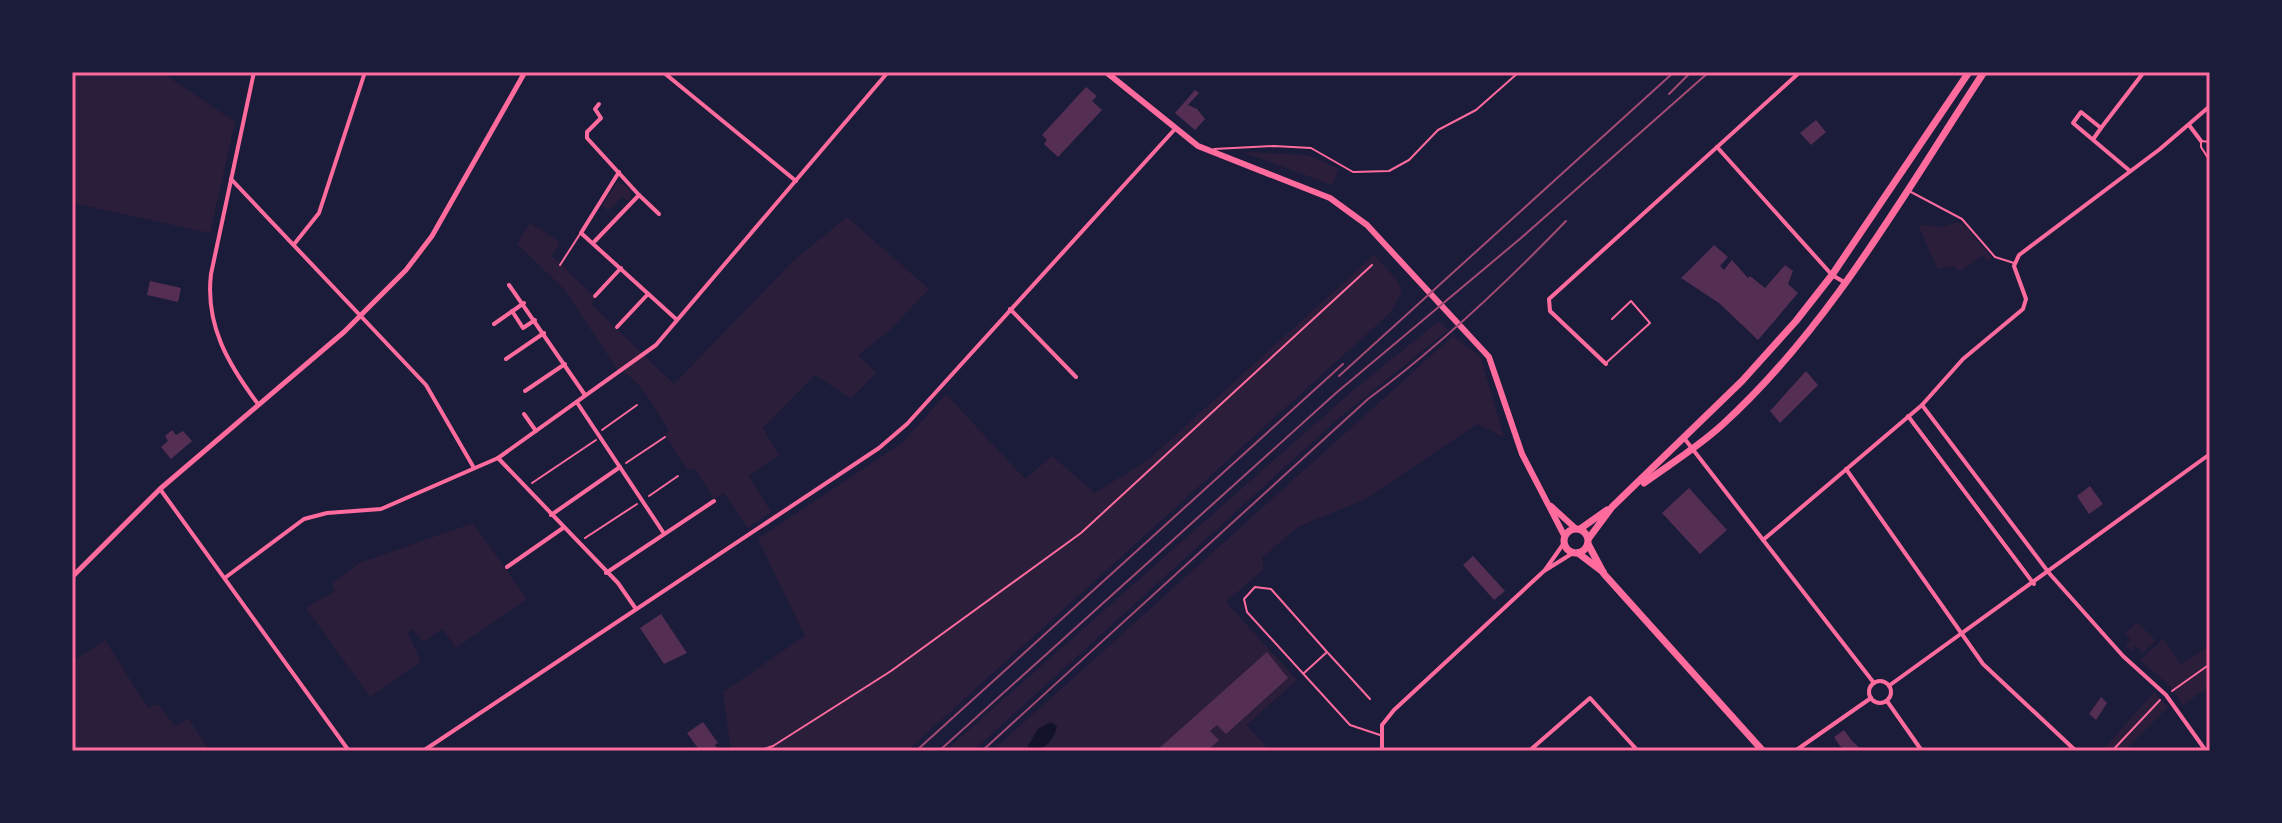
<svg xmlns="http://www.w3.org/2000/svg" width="2282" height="823" font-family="'Asap Condensed',sans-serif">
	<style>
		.green { fill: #2a1e3b }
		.water { fill: #12122b }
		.building { fill: #542f53 }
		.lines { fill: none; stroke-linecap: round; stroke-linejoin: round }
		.path { stroke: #ff6b9d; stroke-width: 2 }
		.service { stroke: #ff6b9d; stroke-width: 2 }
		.minor { stroke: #ff6b9d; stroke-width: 4 }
		.tertiary { stroke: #ff6b9d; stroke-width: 5 }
		.secondary { stroke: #ff6b9d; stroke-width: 6 }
		.primary { stroke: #ff6b9d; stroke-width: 7 }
		.rail { stroke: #a44b75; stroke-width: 2 }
		.neatline { fill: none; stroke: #ff6b9d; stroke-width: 3 }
	</style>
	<rect width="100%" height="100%" fill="#1b1b3a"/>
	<!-- green -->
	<g class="green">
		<polygon points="77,72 161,72 235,122 210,233 72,203 72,77"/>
		<polygon points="1243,152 1308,155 1339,169 1332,185"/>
		<polygon points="618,182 631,190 631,197 628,201 622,197 608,211 602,205"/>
		<path d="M 847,217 L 929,289 L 889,331 L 858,355 L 876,373 L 851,399 L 815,375 L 763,428 L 779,455 L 749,476 L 771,512 L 748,528 L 724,493 L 714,499 L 694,468 L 688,471 L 664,434 L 669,431 C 657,413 640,376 618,371 L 564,289 L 517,244 L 530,223 L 560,242 L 552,256 L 596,298 L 591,304 L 674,384 L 793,261 Z"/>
		<polygon points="1957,222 1963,224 1992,258 1988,261 1982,255 1960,272 1954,266 1938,269 1919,228 1922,225 1943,227"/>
		<polygon points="1374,255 1397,280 1402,292 1390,313 907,751 731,751 723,692 805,636 758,539 902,443 946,394 1025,479 1052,456 1095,493 1149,459"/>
		<polygon points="1439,321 1448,330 1338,419 973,751 945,751 1351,392"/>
		<polygon points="1453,336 1480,356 1504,437 1477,424 1368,498 1298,527 1262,558 1264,569 1226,602 1297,680 1247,725 1270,751 992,751"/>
		<polygon points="473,523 527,599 456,648 443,629 423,642 413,629 408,633 421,662 370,697 306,608 335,591 332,584 359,563"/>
		<polygon points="2137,622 2156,641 2143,653 2136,646 2131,651 2125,645 2131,640 2125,633"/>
		<polygon points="2163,639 2181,664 2210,645 2210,686 2183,705 2170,686 2140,660"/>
		<polygon points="105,640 148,708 158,704 175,726 188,718 210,751 72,751 72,655 76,659"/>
		<polygon points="2154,692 2168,707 2124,751 2102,751"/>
	</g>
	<!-- water -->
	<path class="water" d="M 1051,722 L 1057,726 C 1053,744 1042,751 1025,751 L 1038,729 Z"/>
	<!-- building -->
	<g class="building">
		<polygon points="1086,87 1097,96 1092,101 1102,110 1058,157 1044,144 1047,140 1042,135"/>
		<polygon points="1195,90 1199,93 1188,105 1197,109 1205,119 1195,130 1175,113"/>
		<polygon points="1816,120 1826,132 1811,145 1800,133"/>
		<polygon points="1714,245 1728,257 1720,266 1724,270 1732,260 1748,278 1750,276 1765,288 1785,265 1793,271 1788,284 1798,293 1758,340 1719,303 1681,278"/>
		<polygon points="150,281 181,288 178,302 147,295"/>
		<polygon points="1806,371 1818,385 1780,423 1770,411"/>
		<polygon points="172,430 176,435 183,431 192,441 171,459 161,447 168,441 165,436"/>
		<polygon points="2090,486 2103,504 2089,514 2077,496"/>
		<polygon points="1689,488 1727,530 1700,554 1662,513"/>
		<polygon points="1473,556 1505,591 1494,600 1463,565"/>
		<polygon points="661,614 687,653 664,664 640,628"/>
		<polygon points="1267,652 1288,678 1226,734 1217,725 1210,731 1219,740 1207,751 1156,751"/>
		<polygon points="2101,697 2107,703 2096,720 2089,714"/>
		<polygon points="703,722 718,743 715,745 719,751 700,751 687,733"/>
		<polygon points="1844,730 1852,741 1863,751 1847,751 1840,746 1834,737"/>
	</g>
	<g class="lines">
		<!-- path -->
		<g class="path">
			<polyline points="602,430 637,405"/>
			<polyline points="626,463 665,437"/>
			<polyline points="532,483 596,440"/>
			<polyline points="649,496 678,476"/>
			<polyline points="585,538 637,504"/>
			<polyline points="2172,691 2210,664"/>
			<polyline points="759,751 773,746 891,671 1081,533 1372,265"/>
			<polyline points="2112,751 2160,700"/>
		</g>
		<!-- service -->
		<g class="service">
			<polyline points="2210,142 2201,141 2201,147 2210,161"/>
			<polyline points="1214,149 1274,146 1311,148 1353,172 1389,171 1409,160 1438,130 1476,110 1519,72"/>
			<polyline points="1911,192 1962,219 1995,257 2014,263"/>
			<polyline points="560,265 580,234"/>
			<polyline points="1606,363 1650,323 1631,301 1612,319"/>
			<polyline points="1328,653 1370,699"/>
			<polyline points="1304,673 1327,652 1271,589 1255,587 1244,599 1247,612 1350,725 1380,735"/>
		</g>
		<!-- minor -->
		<g class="minor">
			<path d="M 254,72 L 211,274 C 205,325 228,364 258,404"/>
			<polyline points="663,72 796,181"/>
			<polyline points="2189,125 2201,141"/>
			<polyline points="2101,128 2144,72"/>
			<polyline points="2094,138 2101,128 2081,112 2073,123 2130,171"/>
			<polyline points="1717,147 1832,275 1844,282"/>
			<polyline points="619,172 581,233 676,319"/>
			<polyline points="231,179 426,385 474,468"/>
			<polyline points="639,195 659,214"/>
			<polyline points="594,242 639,195 587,138 587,132 601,118 595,109 599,104"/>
			<polyline points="295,243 319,213 365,72"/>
			<polyline points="509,285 585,395"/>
			<polyline points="595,296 621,268"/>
			<polyline points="1010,309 1076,377"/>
			<polyline points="512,311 523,328 535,320"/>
			<polyline points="494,324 524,303"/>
			<polyline points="617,327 648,294"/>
			<polyline points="506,359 544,333"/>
			<polyline points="1606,364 1550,311 1549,299 1800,72"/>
			<polyline points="525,391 565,364"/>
			<polyline points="578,404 663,532"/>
			<polyline points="1922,405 2049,573 2123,656 2166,695 2206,751"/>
			<polyline points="524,414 536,431"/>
			<polyline points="1908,416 2034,584"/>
			<polyline points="1684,438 1874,683"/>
			<polyline points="498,458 656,345 888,72"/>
			<polyline points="1846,469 1983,664 2076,751"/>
			<polyline points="160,489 349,751"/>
			<polyline points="551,515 620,467"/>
			<polyline points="1763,540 1922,405 1963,359 2023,309 2026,299 2014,266 2019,255 2160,149 2210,106"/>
			<polyline points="507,567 563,528"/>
			<polyline points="1545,570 1564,543"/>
			<polyline points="606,573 714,501"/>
			<polyline points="226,577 304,519 327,513 381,509 498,458 618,583 636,609"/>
			<circle cx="1880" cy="692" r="11"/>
			<polyline points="1890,685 2210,454"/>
			<polyline points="1887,701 1922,751"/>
			<polyline points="423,751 879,448 907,424 1175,129"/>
			<polyline points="1382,751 1382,725 1394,710 1544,571 1573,553"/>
			<polyline points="1529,751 1590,698 1638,751"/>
			<polyline points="1795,751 1871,698"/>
		</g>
		<!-- tertiary -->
		<polyline class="tertiary" points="72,577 160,489 344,332 406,270 432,236 525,72"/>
		<!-- secondary -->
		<g class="secondary">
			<polyline points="1106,72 1198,146 1330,198 1367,225 1489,357 1522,454 1565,537"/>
			<polyline points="1551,506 1575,528"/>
		</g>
		<!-- primary -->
		<g class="primary">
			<path d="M 1644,483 C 1670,464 1698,447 1722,425 C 1830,327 1905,192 1984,72"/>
			<circle cx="1576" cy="541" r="12"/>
			<polyline points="1580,529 1607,510"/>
			<polyline points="1589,538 1612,507 1742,381 1796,321 1832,275 1969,72"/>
			<polyline points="1588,544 1604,574 1763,751"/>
			<polyline points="1578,553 1603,572"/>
		</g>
		<!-- rail -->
		<g class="rail">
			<polyline points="1669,94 1691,72"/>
			<polyline points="1339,376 1674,72"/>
			<polyline points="916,751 1343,364"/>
			<polyline points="939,751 1336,393 1521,238 1709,72"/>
			<path d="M 982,751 L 1368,399 C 1440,346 1504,285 1566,221"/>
		</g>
	</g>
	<!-- border -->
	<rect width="2282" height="823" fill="none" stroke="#1b1b3a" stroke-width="148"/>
	<rect x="74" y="74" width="2134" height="675" class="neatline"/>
</svg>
